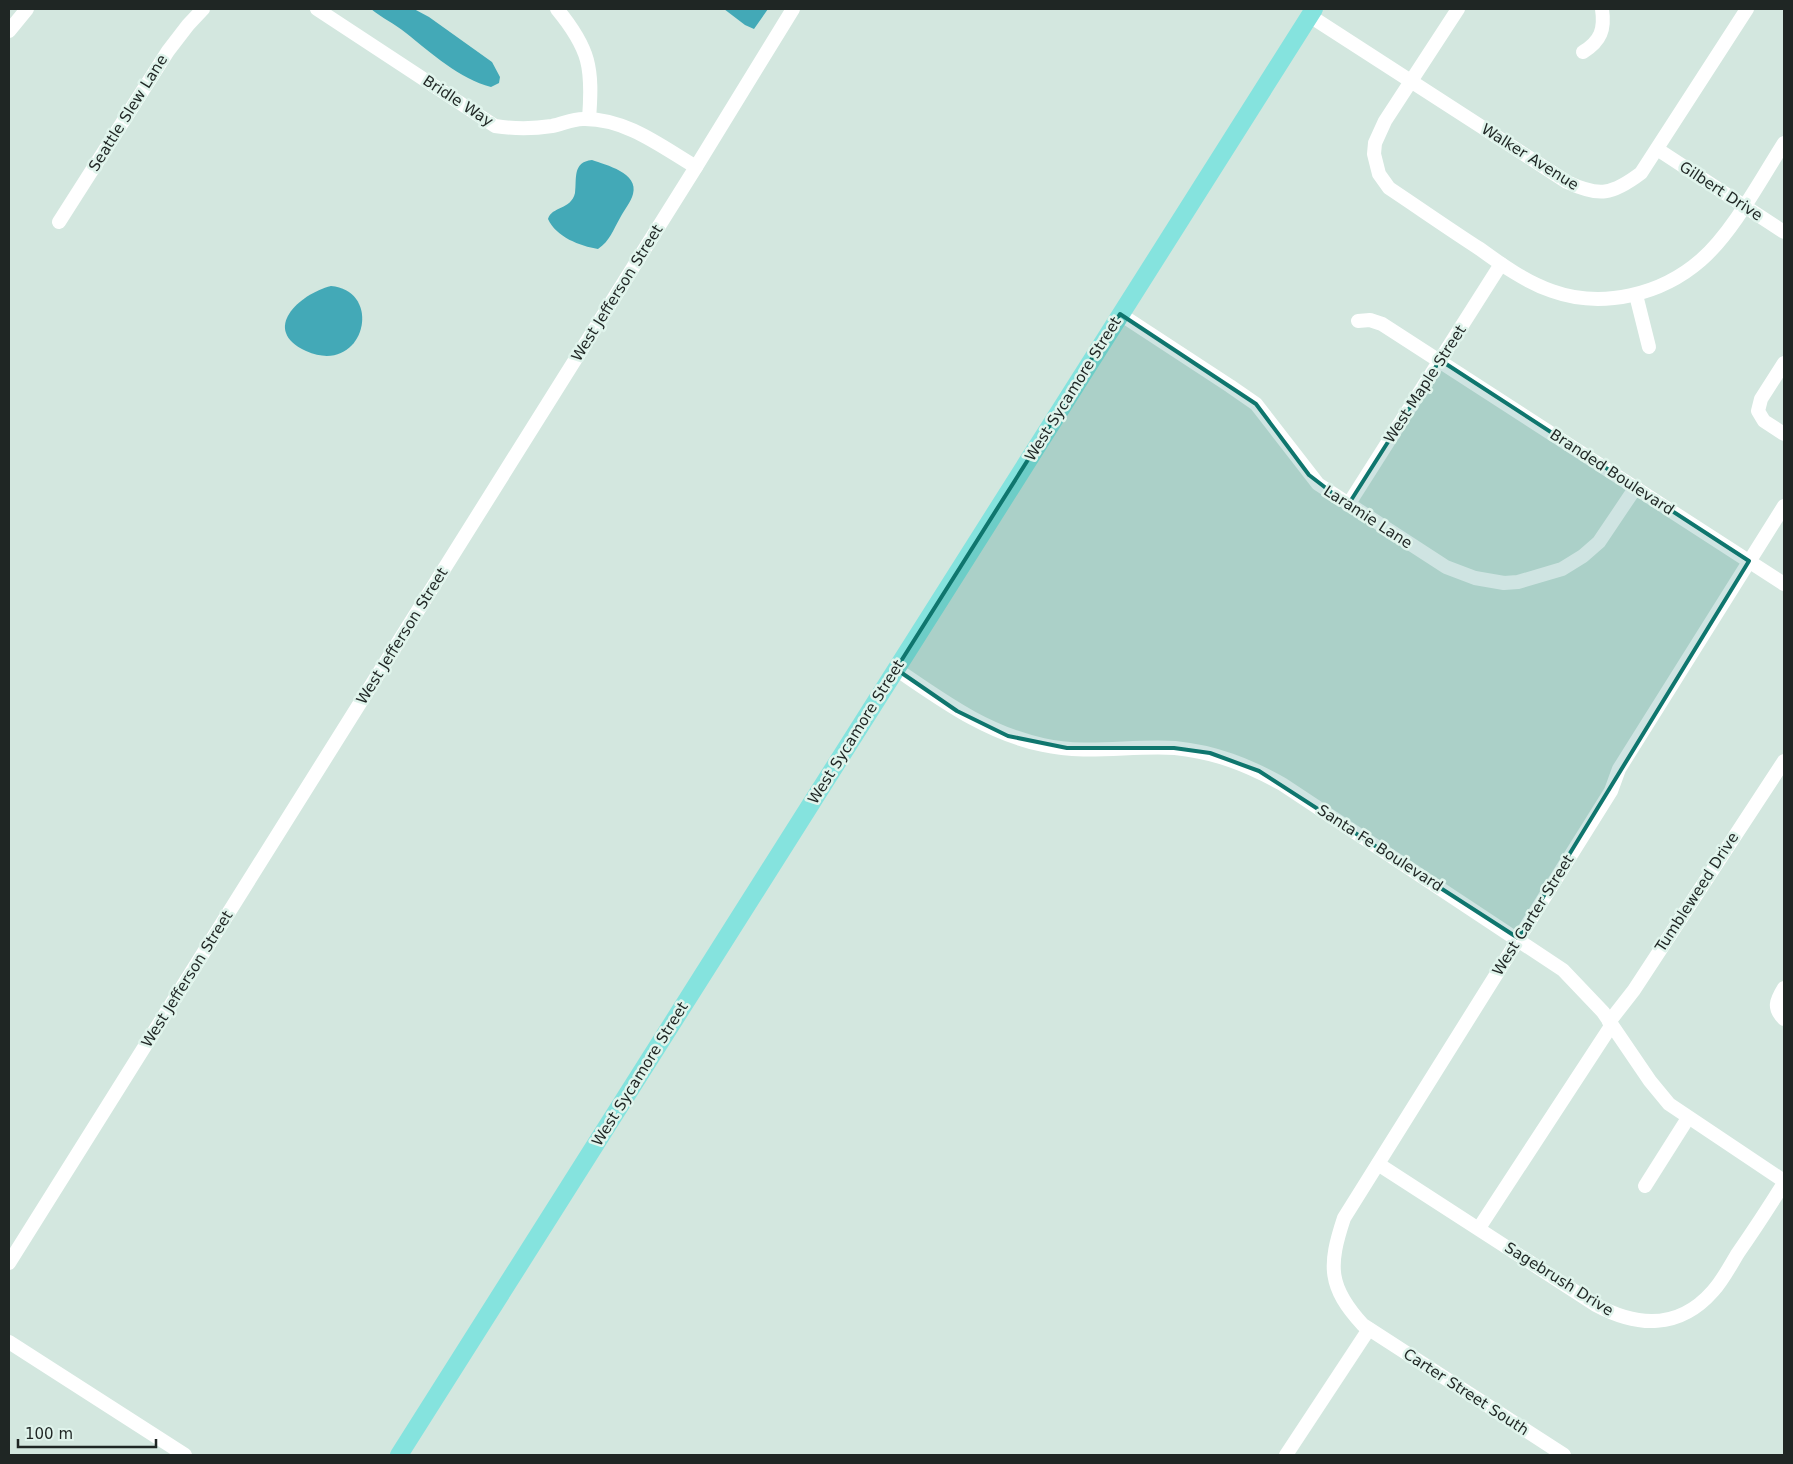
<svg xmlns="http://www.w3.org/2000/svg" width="1793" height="1464" font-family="'DejaVu Sans',sans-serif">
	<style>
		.water { fill: #43a9b7 }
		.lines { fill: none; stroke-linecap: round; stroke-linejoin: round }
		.minor { stroke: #fff; stroke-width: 14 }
		.major { stroke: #85e3de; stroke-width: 18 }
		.marked { fill: #0f766e; fill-opacity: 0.2; stroke: #0f766e; stroke-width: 4; stroke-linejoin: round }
		.labels { text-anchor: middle; stroke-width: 5; stroke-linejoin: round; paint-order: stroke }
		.street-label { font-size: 15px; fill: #1f2624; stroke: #e0f4ec }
	</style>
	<rect width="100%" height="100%" fill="#d3e7df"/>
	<!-- water -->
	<g class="water">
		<path d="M 371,9 L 414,9 L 429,17 L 492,62 L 500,77 L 499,83 L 491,87 C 460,79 431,53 406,33 C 395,24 382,18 371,9 Z"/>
		<polygon points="724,9 723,9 768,9 754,29 745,25"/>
		<path d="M 592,160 C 606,165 639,173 633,194 C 631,202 624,210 620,218 C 613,230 610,241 598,249 C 580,246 556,237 548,219 C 552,206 571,210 575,193 C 577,179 572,162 592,160 Z"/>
		<path d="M 331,286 C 385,291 364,377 306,351 C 260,330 299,294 331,286 Z"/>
	</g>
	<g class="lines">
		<!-- minor -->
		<g class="minor">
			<path d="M 317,9 L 495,126 C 515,129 532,129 552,126 C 563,124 574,118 585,119 C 627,119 662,147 696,167"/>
			<path d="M 557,9 C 590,49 593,68 589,119"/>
			<path d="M 1458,9 L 1385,121 L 1375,143 L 1374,154 L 1379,174 L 1389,188 C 1419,208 1449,229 1480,249 C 1502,265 1526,282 1552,291 C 1602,309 1661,295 1701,260 C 1733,232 1761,179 1784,143"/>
			<path d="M 1310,16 L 1567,182 C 1599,197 1612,195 1641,173 L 1747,9"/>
			<polyline points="9,31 27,9"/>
			<path d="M 1583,52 C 1601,41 1605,29 1602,9"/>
			<polyline points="1657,149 1784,232"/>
			<polyline points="59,222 168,51 188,25 203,9"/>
			<polyline points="1636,295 1649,347"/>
			<polyline points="1120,314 1230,386 1256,404 1318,484 1446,567 1475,578 1504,583 1518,582 1562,569 1583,556 1599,542 1636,487"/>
			<polyline points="1358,321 1370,320 1382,324 1784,584"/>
			<polyline points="1784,363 1761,399 1758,411 1764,421 1784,434"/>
			<polyline points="1348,505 1501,264"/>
			<path d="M 896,669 C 943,701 986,733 1043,745 C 1087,755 1132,745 1175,748 C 1215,752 1248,765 1282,784 L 1563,970 L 1603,1012 L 1650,1081 L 1669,1104 L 1784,1181"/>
			<path d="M 1784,988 C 1776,1001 1773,1008 1784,1019"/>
			<polyline points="1609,1022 1634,990 1784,761"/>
			<path d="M 1378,1164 L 1596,1305 C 1637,1327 1679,1330 1713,1291 C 1723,1280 1730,1266 1738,1253 C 1754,1230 1769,1207 1784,1183"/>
			<polyline points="1645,1186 1688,1118"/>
			<polyline points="1479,1228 1611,1026"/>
			<polyline points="9,1263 696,167 793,9"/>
			<polyline points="9,1342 185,1455"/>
			<polyline points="1286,1455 1369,1329"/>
			<path d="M 1564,1455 L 1363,1325 C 1328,1287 1328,1266 1344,1218 L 1611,791 L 1619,769 L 1784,506"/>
		</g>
		<!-- major -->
		<polyline class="major" points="399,1455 1314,9"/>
	</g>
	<!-- marked area -->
	<path class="marked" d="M 1120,314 L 1256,404 L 1309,475 L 1348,505 L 1440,360 L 1749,561 L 1518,938 L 1259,771 L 1210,753 L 1174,748 L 1067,748 L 1008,736 L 957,711 L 896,669 Z"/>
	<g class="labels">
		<!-- street labels -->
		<g class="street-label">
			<text transform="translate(458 101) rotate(33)" y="5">Bridle Way</text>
			<text transform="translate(128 113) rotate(-58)" y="5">Seattle Slew Lane</text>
			<text transform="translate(1530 157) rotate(32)" y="5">Walker Avenue</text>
			<text transform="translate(1721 191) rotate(33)" y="5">Gilbert Drive</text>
			<text transform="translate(617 293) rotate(-58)" y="5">West Jefferson Street</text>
			<text transform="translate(1425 384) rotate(-57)" y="5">West Maple Street</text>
			<text transform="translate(1073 389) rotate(-58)" y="5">West Sycamore Street</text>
			<text transform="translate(1612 472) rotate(33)" y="5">Branded Boulevard</text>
			<text transform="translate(1368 517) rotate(33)" y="5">Laramie Lane</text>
			<text transform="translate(402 636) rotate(-58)" y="5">West Jefferson Street</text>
			<text transform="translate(856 732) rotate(-58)" y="5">West Sycamore Street</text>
			<text transform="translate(1380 848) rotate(33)" y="5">Santa Fe Boulevard</text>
			<text transform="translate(1697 892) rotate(-57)" y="5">Tumbleweed Drive</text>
			<text transform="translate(1533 915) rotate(-58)" y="5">West Carter Street</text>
			<text transform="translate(187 979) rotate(-58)" y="5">West Jefferson Street</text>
			<text transform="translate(640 1074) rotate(-58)" y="5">West Sycamore Street</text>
			<text transform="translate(1559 1279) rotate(32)" y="5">Sagebrush Drive</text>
			<text transform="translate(1466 1392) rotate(33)" y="5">Carter Street South</text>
		</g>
	</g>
	<!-- border -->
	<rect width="1793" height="1464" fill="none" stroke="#1f2624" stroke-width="20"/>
	<!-- scale -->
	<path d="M18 1439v8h138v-8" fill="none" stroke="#1f2624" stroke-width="2.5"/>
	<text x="25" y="1439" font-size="15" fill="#1f2624" stroke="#e0f4ec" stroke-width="4" paint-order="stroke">100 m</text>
</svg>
